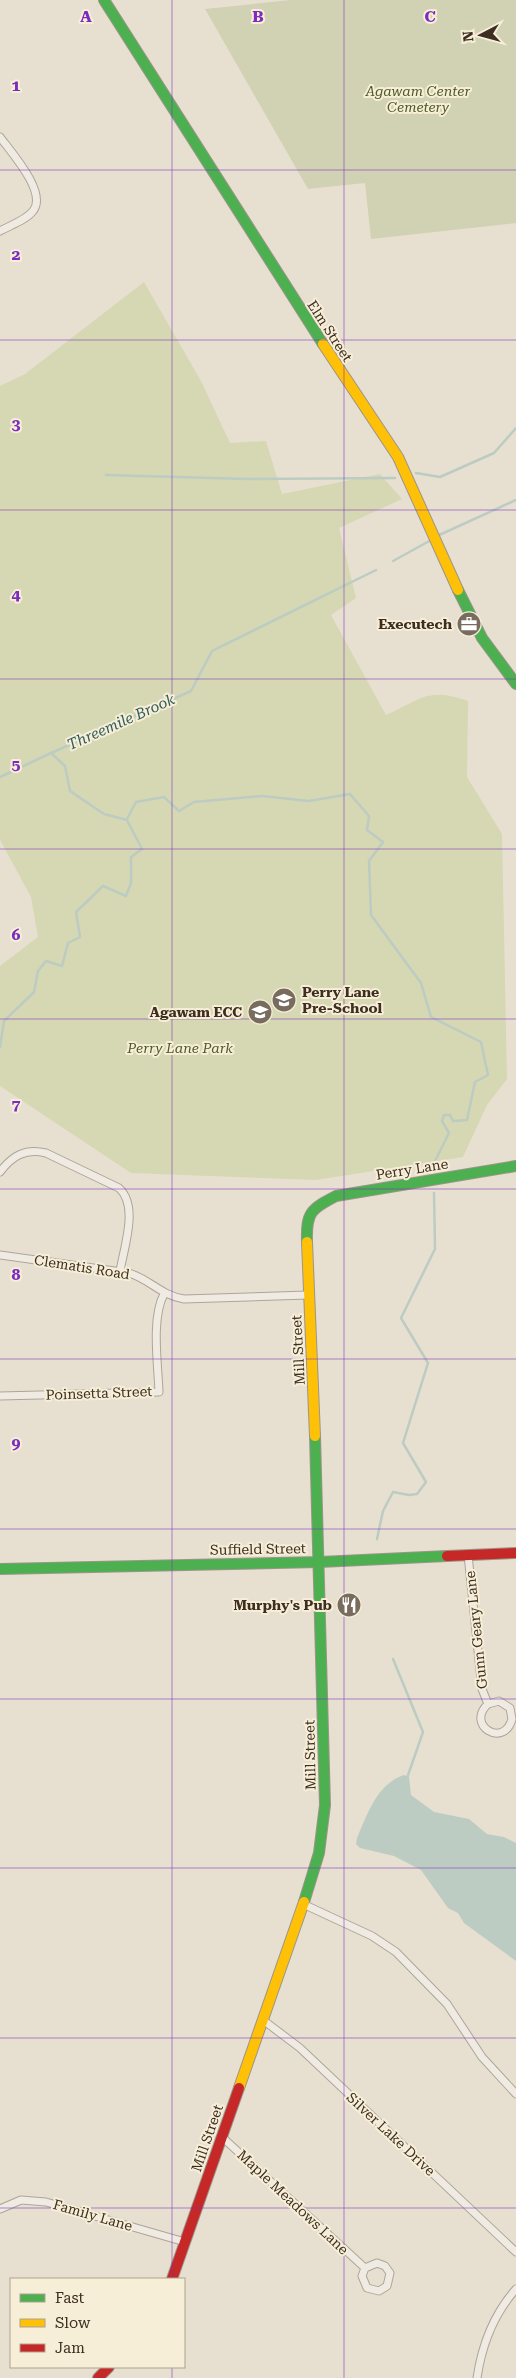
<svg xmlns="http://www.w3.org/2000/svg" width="516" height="2378" font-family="'Roboto Serif',serif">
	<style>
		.green { fill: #d6d7b3 }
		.cemetery { fill: #d1d1b3 }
		.water { fill: #bcccc2 }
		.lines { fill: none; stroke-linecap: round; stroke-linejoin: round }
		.stream { stroke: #bcccc2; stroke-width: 2.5 }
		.street-casing { stroke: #ada599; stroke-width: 9 }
		.fast-casing { stroke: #9c958a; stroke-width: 12 }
		.slow-casing { stroke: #9c958a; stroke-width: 12 }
		.jam-casing { stroke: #9c958a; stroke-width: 12 }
		.street { stroke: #efebe3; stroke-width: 7 }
		.fast { stroke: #4caf50; stroke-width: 10 }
		.slow { stroke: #ffc107; stroke-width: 10 }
		.jam { stroke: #c62828; stroke-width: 10 }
		.grid { fill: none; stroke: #7b2cbf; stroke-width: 1; stroke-opacity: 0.55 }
		.labels { text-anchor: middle; stroke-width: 4; stroke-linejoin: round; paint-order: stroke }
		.park-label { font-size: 14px; font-style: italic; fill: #4d5a26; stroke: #f7eed8 }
		.street-label { font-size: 14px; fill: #3d2e20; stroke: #f7eed8 }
		.poi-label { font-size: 14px; font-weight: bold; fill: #3d2e20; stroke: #f7eed8; text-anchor: end }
		.water-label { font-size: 15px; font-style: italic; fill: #2f5d5a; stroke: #f7eed8 }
		.grid-label { font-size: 16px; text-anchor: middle; font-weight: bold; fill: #7b2cbf; stroke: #f7eed8; stroke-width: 4; stroke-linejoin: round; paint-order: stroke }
	</style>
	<rect width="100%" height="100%" fill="#e7e0d1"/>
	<!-- green -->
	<path class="green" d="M 144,282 L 201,381 L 230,443 L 266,441 L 282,494 L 380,474 L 402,499 L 339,528 L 356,598 L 331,615 L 386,715 C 422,699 427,687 468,701 L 467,777 L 502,834 L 507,1079 L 487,1105 L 463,1157 L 316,1180 L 131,1173 L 0,1086 L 0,966 L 38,937 L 31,897 L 0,840 L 0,386 L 25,374 Z"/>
	<!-- cemetery -->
	<polygon class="cemetery" points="291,0 516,0 516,223 371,239 365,183 308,189 205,9"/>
	<!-- water -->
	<path class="water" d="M 404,1775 L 409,1777 L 411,1795 L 434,1812 L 469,1819 L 487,1834 L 504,1837 L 516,1843 L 516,1961 L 464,1923 L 458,1913 L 448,1908 L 421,1870 L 394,1856 L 360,1848 L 356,1844 L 357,1838 C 368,1813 377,1784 404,1775 Z"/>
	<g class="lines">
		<!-- stream -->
		<g class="stream">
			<polyline points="416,473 440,477 494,453 516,428"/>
			<polyline points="106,475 247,479 395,478"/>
			<polyline points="437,536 516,500"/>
			<polyline points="393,561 433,539"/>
			<polyline points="0,777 51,753"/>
			<polyline points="127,819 136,802 164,797 179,811 194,802 262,796 309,801 350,794 369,816 367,830 383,842 369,861 371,915 421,983 431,1017 481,1042 488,1075 475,1082 467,1120 453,1121 450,1115 444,1115 442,1121 449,1133 434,1163"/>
			<polyline points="0,1047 4,1021 34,992 38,971 46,961 62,966 68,943 80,937 76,912 103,886 126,896 131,883 131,857 142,849 127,820 104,814 70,791 65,766 51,753 191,691 212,651 376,570"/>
			<polyline points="377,1539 383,1511 393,1492 409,1495 417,1494 426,1482 403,1443 428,1363 401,1318 435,1249 434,1193"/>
			<polyline points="393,1659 423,1732 407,1778"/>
		</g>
		<defs>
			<g id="street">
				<path d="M 0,137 C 11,152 48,193 33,211 C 26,220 11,225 0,231"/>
				<path d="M 0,1172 C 12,1156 25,1148 46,1153 L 119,1188 C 139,1206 124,1247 120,1271"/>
				<path d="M 0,1255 L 129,1273 C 149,1279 162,1296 184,1299 L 308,1295"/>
				<path d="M 0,1396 L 159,1392 C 158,1364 151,1318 164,1294"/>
				<path d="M 468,1555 L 482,1689 L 488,1704 C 465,1725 504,1749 512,1719 L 510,1708 L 499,1701 L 488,1704"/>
				<polyline points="303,1904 372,1936 396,1952 447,2004 482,2057 516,2094"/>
				<polyline points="263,2020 300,2048 516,2252"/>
				<polyline points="222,2137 365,2268 362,2276 367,2288 379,2291 387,2286 390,2273 385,2266 377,2263 365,2268"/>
				<polyline points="0,2209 21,2200 46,2202 185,2242"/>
				<path d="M 477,2378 C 482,2344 493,2315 516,2289"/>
			</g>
			<g id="fast">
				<polyline points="104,0 323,344"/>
				<polyline points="458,590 482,638 516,684"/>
				<path d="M 307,1242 C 306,1212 311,1209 336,1196 L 516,1166"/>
				<polyline points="0,1569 320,1562 447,1556"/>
				<polyline points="304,1902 319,1853 325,1805 315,1436"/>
			</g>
			<g id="slow">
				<polyline points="323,344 398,457 458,590"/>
				<polyline points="307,1242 315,1436"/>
				<polyline points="239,2088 304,1902"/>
			</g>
			<g id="jam">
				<polyline points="447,1556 516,1553"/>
				<polyline points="172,2279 239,2088"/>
				<polyline points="98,2378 109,2367"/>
			</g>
		</defs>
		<!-- street casing -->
		<use href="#street" class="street-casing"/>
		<!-- fast casing -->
		<use href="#fast" class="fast-casing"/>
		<!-- slow casing -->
		<use href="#slow" class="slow-casing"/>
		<!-- jam casing -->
		<use href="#jam" class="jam-casing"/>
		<!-- street -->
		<use href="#street" class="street"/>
		<!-- fast -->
		<use href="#fast" class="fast"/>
		<!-- slow -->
		<use href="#slow" class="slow"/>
		<!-- jam -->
		<use href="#jam" class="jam"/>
	</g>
	<!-- grid -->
	<path class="grid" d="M 172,0 L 172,2279M 344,0 L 344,2378M 0,170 L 516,170M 0,340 L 516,340M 0,510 L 516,510M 0,679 L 516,679M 0,849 L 516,849M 0,1019 L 516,1019M 0,1189 L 516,1189M 0,1359 L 516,1359M 0,1529 L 516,1529M 0,1699 L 516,1699M 0,1868 L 516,1868M 0,2038 L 516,2038M 0,2208 L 516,2208M 172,2367 L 172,2378"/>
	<!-- icons -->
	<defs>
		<symbol id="office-disc" viewBox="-11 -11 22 22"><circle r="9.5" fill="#786c5e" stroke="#f7eed8"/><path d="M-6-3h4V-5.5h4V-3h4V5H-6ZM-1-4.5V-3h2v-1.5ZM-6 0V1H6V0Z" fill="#fff"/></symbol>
		<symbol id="school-disc" viewBox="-11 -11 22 22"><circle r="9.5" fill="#786c5e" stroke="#f7eed8"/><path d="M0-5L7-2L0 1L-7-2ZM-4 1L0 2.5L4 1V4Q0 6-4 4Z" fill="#fff"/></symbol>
		<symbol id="restaurant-disc" viewBox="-11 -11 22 22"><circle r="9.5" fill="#786c5e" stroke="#f7eed8"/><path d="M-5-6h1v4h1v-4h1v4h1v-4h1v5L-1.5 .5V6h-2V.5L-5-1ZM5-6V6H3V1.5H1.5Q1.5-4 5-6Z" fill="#fff"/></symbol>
	</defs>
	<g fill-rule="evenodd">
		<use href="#office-disc" x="455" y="610" width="28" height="28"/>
		<use href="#school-disc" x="270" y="986" width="28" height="28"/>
		<use href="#school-disc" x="246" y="998" width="28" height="28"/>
		<use href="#restaurant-disc" x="335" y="1591" width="28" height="28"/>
	</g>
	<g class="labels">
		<!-- park labels -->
		<g class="park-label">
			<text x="418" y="96">Agawam Center<tspan x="418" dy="16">Cemetery</tspan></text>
			<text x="180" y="1053">Perry Lane Park</text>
		</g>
		<!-- street labels -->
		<g class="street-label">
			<text transform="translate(330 331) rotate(57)" y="5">Elm Street</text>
			<text transform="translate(412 1169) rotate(-9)" y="5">Perry Lane</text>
			<text transform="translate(82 1267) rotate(9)" y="5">Clematis Road</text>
			<text transform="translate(298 1350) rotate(-93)" y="5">Mill Street</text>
			<text transform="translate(99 1393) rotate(-2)" y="5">Poinsetta Street</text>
			<text transform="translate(258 1549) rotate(-1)" y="5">Suffield Street</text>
			<text transform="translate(476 1630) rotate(-96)" y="5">Gunn Geary Lane</text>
			<text transform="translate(310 1755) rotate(-91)" y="5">Mill Street</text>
			<text transform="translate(391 2134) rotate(43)" y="5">Silver Lake Drive</text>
			<text transform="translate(207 2138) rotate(-71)" y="5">Mill Street</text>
			<text transform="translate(293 2202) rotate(43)" y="5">Maple Meadows Lane</text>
			<text transform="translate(93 2215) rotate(16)" y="5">Family Lane</text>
		</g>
		<!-- poi labels -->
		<g class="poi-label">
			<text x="452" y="629">Executech</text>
			<text x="302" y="997" text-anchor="start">Perry Lane<tspan x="302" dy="16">Pre-School</tspan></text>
			<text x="242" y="1017">Agawam ECC</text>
			<text x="332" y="1610">Murphy's Pub</text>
		</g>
		<!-- water labels -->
		<g class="water-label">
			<text transform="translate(121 722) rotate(-24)" y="5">Threemile Brook</text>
		</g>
	</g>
	<g class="grid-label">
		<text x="86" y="22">A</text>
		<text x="258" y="22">B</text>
		<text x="430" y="22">C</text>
		<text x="16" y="91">1</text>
		<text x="16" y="260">2</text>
		<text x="16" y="430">3</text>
		<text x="16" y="600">4</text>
		<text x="16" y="770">5</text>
		<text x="16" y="940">6</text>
		<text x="16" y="1110">7</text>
		<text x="16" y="1280">8</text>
		<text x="16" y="1449">9</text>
	</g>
	<!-- legend -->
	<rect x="10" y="2278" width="175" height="90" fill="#f7eed8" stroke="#ada18e"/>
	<rect x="20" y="2294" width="25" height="8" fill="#4caf50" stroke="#ada18e"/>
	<text x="55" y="2303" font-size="15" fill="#3d2e20">Fast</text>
	<rect x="20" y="2319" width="25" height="8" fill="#ffc107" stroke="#ada18e"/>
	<text x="55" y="2328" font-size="15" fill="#3d2e20">Slow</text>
	<rect x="20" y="2344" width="25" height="8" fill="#c62828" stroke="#ada18e"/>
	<text x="55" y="2353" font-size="15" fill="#3d2e20">Jam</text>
	<!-- north arrow -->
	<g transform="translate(481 35) rotate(264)" stroke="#f7eed8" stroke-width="4" paint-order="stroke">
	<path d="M0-4L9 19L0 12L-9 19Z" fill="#3d2e20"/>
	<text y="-8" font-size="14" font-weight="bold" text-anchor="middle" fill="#3d2e20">N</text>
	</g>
</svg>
